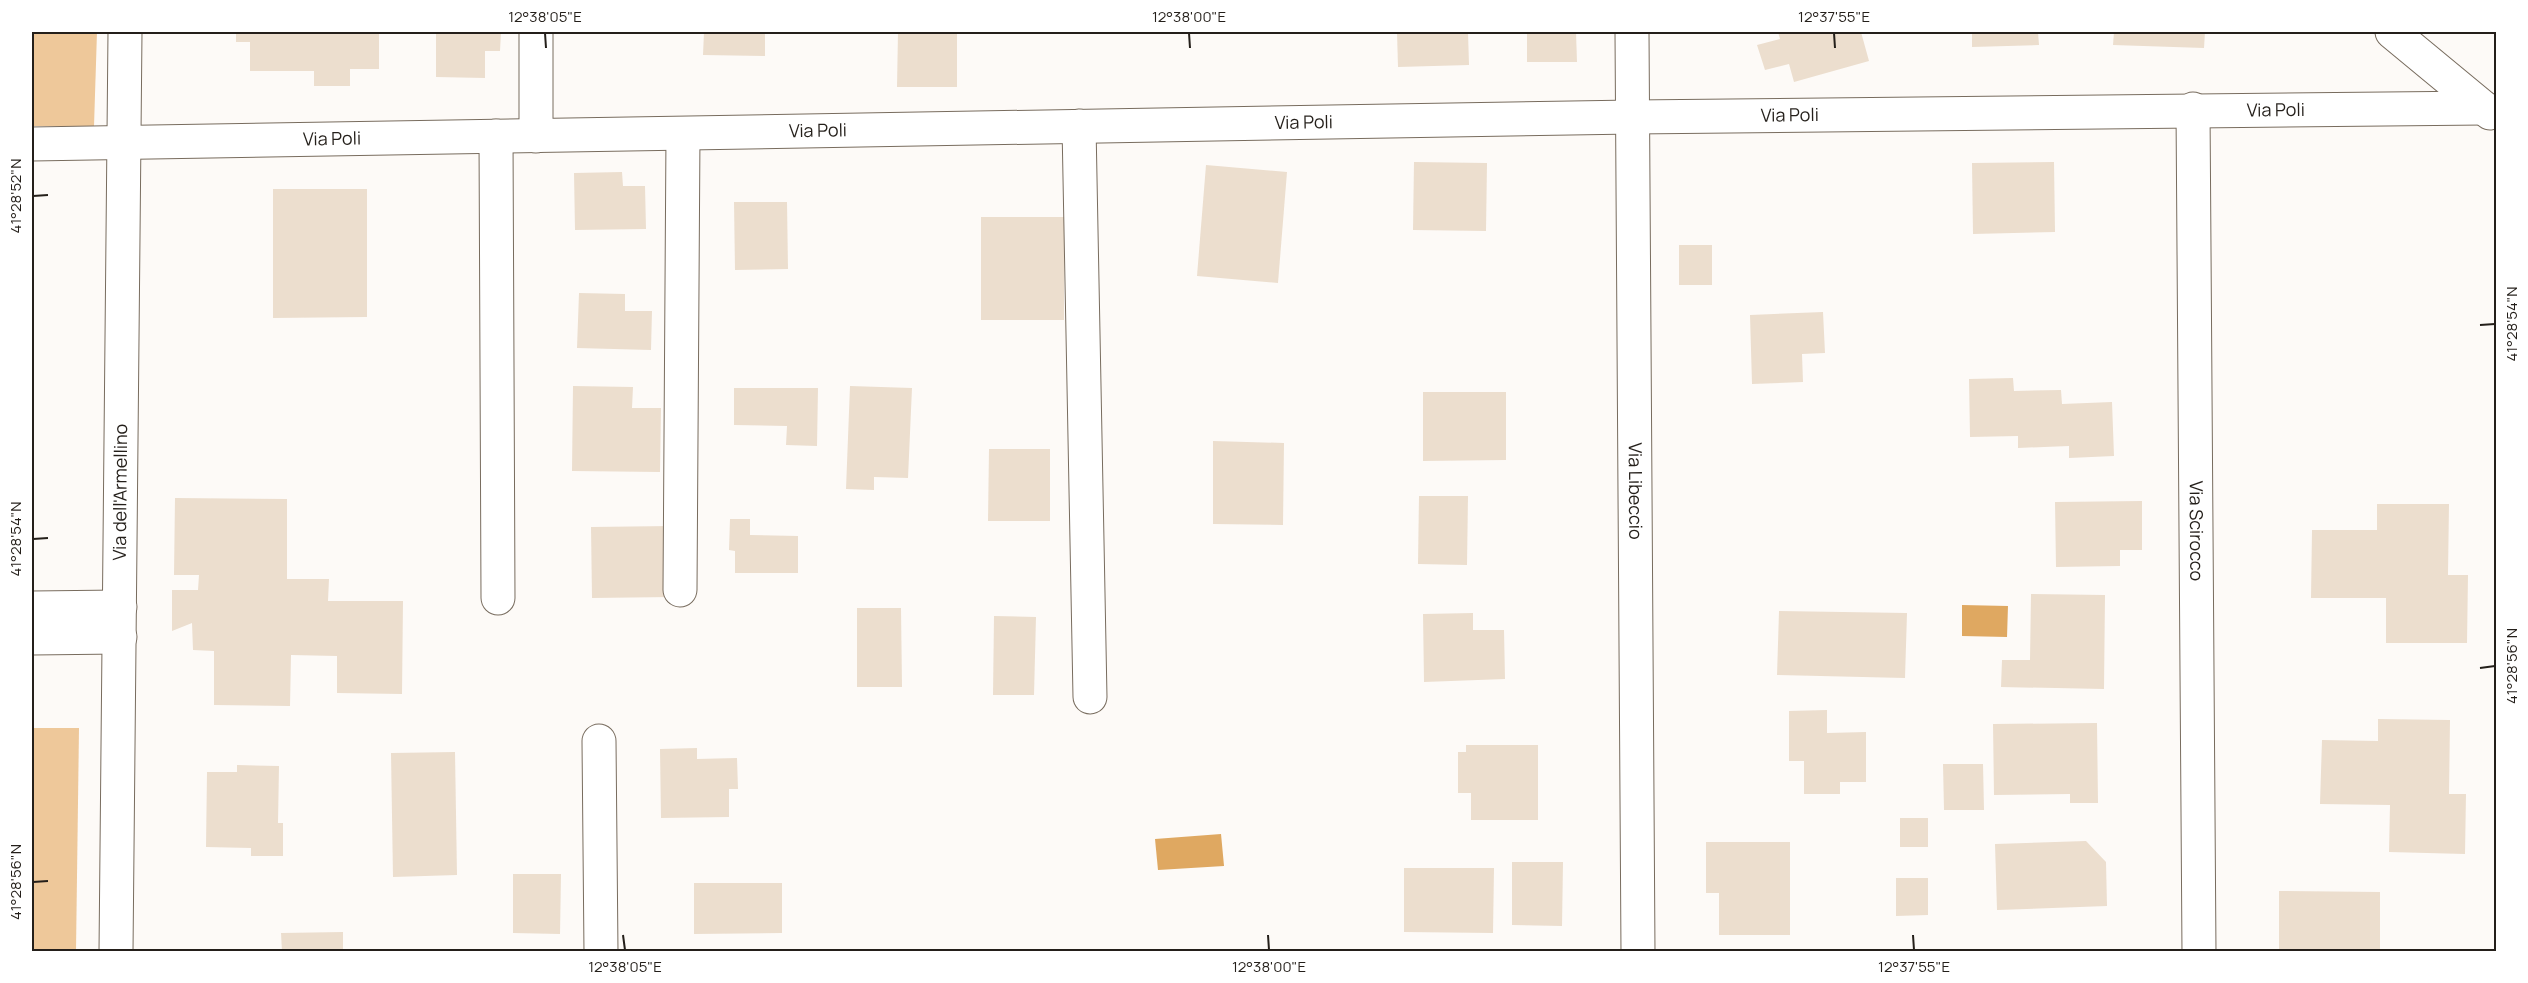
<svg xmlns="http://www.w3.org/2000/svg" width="2528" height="983" font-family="Manrope,sans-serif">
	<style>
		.green { fill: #eec89a }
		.water { fill: #dfa861 }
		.building { fill: #ecdece }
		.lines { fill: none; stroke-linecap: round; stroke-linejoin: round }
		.street-casing { stroke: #786c5e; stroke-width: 35 }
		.secondary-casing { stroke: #786c5e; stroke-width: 35 }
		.street { stroke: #fff; stroke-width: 33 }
		.secondary { stroke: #fff; stroke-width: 33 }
		.ticks { fill: none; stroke: #241f1a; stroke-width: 2 }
		.labels { text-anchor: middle; stroke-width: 6; stroke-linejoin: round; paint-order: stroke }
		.street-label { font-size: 18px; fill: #241f1a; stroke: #fff }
		.neatline { fill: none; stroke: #241f1a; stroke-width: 2 }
		.ticks-label { font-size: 15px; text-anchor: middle; fill: #241f1a }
	</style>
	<rect width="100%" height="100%" fill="#fdfaf7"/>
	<!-- green -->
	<g class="green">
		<polygon points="32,32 97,32 94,126 32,126"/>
		<polygon points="32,728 79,728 76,951 32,951"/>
	</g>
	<!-- water -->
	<g class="water">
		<polygon points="1962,605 2008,606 2007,637 1962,636"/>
		<polygon points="1221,834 1224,866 1158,870 1155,839"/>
	</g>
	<!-- building -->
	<g class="building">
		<polygon points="236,32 379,32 379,69 350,69 350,86 314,86 314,71 250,71 250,42 236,42"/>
		<polygon points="436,32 501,32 500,51 485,51 485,78 436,77"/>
		<polygon points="704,32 765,32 765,56 703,55"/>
		<polygon points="898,32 957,32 957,87 897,87"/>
		<polygon points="1397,32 1468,32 1469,65 1398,67"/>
		<polygon points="1527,32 1576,32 1577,62 1527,62"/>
		<polygon points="1778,32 1861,32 1869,61 1794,82 1789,64 1765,70 1757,45 1780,39"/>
		<polygon points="1972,32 2038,32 2039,45 1972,47"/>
		<polygon points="2114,32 2205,32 2204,48 2113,45"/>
		<polygon points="1414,162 1487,163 1486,231 1413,230"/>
		<polygon points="2054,162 2055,232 1973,234 1972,163"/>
		<polygon points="1206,165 1287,172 1278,283 1197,276"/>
		<polygon points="622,172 623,186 645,186 646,229 575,230 574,173"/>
		<polygon points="273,189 367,189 367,317 273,318"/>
		<polygon points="734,202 787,202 788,269 735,270"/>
		<rect x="981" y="217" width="83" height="103"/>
		<rect x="1679" y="245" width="33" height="40"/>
		<rect x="2494" y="287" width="2" height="51"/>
		<polygon points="579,293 625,294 625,311 652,311 651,350 577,348"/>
		<polygon points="1823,312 1825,353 1802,354 1803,382 1752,384 1750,315"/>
		<polygon points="2013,378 2014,391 2061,390 2062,404 2112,402 2114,456 2069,458 2069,446 2018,448 2018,436 1970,437 1969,379"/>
		<polygon points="573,386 633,387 632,408 661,408 660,472 572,471"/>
		<polygon points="850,386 912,388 908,478 874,477 874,490 846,489"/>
		<polygon points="734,388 818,388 817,446 786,445 787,426 734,425"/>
		<polygon points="1423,392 1506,392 1506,460 1423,461"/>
		<polygon points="1213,441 1284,443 1283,525 1213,524"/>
		<polygon points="989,449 1050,449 1050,521 988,521"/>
		<polygon points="1419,496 1468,496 1467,565 1418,564"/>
		<polygon points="175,498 287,499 287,579 329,579 328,601 403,601 402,694 337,693 337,656 291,655 290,706 214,705 214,651 193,650 192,623 172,631 172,590 198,590 199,575 174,575"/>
		<polygon points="2142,501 2142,550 2120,550 2120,566 2056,567 2055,502"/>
		<polygon points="2377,504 2449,504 2448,575 2468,575 2467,643 2386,643 2386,598 2311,598 2312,530 2377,530"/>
		<polygon points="730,519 750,519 750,535 798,536 798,573 735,573 735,551 729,550"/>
		<polygon points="671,526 672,597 592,598 591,527"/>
		<polygon points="2031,594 2105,595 2104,689 2001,687 2002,660 2030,660"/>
		<polygon points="857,608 901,608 902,687 857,687"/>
		<polygon points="1779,611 1907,613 1905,678 1777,675"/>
		<polygon points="1473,613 1473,630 1504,630 1505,679 1424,682 1423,614"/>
		<polygon points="994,616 1036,617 1034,695 993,695"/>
		<polygon points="1827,710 1827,733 1866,732 1866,782 1840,782 1840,794 1804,794 1804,761 1789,761 1789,711"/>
		<polygon points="2378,719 2450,720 2449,794 2466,794 2465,854 2389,852 2390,805 2320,804 2322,740 2378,741"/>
		<polygon points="2097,723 2098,803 2070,803 2070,794 1994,795 1993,724"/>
		<polygon points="1466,745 1538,745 1538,820 1471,820 1471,793 1458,793 1458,752 1466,752"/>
		<polygon points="697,748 697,759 737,758 738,789 729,789 729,817 661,818 660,749"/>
		<polygon points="455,752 457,875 393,877 391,753"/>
		<polygon points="1943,764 1983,764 1984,810 1944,810"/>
		<polygon points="237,765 279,766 278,823 283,823 283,856 251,856 251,848 206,847 207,772 237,772"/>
		<rect x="1900" y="818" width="28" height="29"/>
		<polygon points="2086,841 2106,862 2107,906 1997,910 1995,844"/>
		<polygon points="1706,842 1790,842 1790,935 1719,935 1719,893 1706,893"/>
		<polygon points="1512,862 1563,862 1562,926 1512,925"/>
		<polygon points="1404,868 1494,868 1493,933 1404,932"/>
		<polygon points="513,874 561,874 560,934 513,933"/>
		<polygon points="1896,878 1928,878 1928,915 1896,916"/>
		<polygon points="694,883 782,883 782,933 694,934"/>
		<polygon points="2279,891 2380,892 2380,952 2279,952"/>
		<polygon points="343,932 343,952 282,952 281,933"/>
	</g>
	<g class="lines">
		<defs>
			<g id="street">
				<polyline points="536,32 536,136"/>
				<path id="s1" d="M 1632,32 L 1638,952"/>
				<polyline points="2392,32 2490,113"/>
				<path id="s2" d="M 2193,109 L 2199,952"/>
				<polyline points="1079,126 1090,697"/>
				<polyline points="496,136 498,598"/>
				<path id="s3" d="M 32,144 L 1633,117 L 2484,108"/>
				<polyline points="680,590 683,134"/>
				<polyline points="32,608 120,607"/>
				<polyline points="32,638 120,637"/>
				<polyline points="599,741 601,952"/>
			</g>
			<g id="secondary">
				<path id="s4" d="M 116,952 L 125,32"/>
			</g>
		</defs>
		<!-- street casing -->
		<use href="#street" class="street-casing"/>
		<!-- secondary casing -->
		<use href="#secondary" class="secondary-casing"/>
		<!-- street -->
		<use href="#street" class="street"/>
		<!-- secondary -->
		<use href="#secondary" class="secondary"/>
	</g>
	<!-- ticks -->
	<path class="ticks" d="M 545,33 L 546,48M 1189,33 L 1190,48M 1834,33 L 1835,48M 33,196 L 48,195M 2480,325 L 2495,324M 33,539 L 48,538M 2480,668 L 2495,666M 33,882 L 48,881M 623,935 L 625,950M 1268,935 L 1269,950M 1913,935 L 1914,950"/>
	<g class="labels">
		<!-- street labels -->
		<g class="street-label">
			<text dy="6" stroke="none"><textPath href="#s3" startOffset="2244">Via Poli</textPath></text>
			<text dy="6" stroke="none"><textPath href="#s3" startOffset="1758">Via Poli</textPath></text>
			<text dy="6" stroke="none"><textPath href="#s3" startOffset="1272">Via Poli</textPath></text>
			<text dy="6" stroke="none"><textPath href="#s3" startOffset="786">Via Poli</textPath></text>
			<text dy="6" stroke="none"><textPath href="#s3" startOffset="300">Via Poli</textPath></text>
			<text dy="6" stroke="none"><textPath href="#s1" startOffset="459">Via Libeccio</textPath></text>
			<text dy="6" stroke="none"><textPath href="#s4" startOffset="460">Via dell'Armellino</textPath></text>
			<text dy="6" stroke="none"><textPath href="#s2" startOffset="422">Via Scirocco</textPath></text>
		</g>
	</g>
	<!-- border -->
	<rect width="2528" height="983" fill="none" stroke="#ffffff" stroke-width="66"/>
	<rect x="33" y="33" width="2462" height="917" class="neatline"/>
	<g class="ticks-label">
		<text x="545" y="22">12°38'05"E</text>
		<text x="1189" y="22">12°38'00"E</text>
		<text x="1834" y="22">12°37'55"E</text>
		<text transform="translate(16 196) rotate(-90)" y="5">41°28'52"N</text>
		<text transform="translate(2512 324) rotate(-90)" y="5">41°28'54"N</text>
		<text transform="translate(16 539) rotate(-90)" y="5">41°28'54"N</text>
		<text transform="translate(2512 666) rotate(-90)" y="5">41°28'56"N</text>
		<text transform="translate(16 882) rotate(-90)" y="5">41°28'56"N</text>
		<text x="625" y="972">12°38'05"E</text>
		<text x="1269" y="972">12°38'00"E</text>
		<text x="1914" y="972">12°37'55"E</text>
	</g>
</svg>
